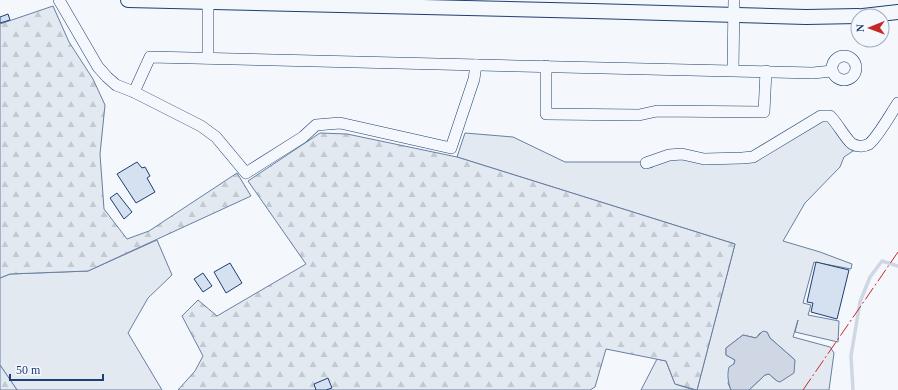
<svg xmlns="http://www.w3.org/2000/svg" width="898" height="390" font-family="Georgia,serif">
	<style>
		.green { fill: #e3e9f0; stroke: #687fa3 }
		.forest { fill: url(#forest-firs); stroke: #687fa3 }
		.water { fill: #cfd7e4; stroke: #687fa3 }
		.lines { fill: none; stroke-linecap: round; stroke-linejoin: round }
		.stream { stroke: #cfd7e4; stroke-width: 3.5 }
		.building { fill: #d5e0f0; stroke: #1d3f73 }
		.minor-casing { stroke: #1d3f73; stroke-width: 12 }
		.tertiary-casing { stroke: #1d3f73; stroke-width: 16 }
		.minor { stroke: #f4f7fb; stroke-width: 11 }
		.tertiary { stroke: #f4f7fb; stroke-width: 14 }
		.power { stroke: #c62828; stroke-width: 1; stroke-dasharray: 14 3 2 3; stroke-linecap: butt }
	</style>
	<defs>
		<pattern id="forest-firs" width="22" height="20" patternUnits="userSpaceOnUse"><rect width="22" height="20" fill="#e3e9f0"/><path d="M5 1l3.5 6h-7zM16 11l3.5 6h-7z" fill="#c2c9d1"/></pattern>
	</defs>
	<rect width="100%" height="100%" fill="#f4f7fb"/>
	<!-- green -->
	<g class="green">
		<polygon points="824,118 859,147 844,157 840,167 805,203 783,241 820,252 852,264 851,269 814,262 803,303 811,305 808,315 839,321 838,342 795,332 798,320 793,337 830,347 834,353 829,390 749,390 765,375 769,374 777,381 795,360 770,338 767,332 760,333 756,338 743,335 726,348 726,355 735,360 728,383 731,390 697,390 735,244 457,157 465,133 513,137 565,162 641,162 651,168 665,157 752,159"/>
		<polygon points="157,240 172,275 148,298 128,333 162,390 17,390 0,365 0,278 10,274 88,271"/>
		<polygon points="657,359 666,361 675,384 694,390 641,390"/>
	</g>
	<!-- forest -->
	<g class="forest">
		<polygon points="53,6 69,42 93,79 105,105 100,154 104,209 127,239 149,231 237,173 251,196 88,271 10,274 0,278 0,24"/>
		<polygon points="320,133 347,134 457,157 735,244 697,390 675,384 666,361 606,349 595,387 590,390 178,390 195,371 203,356 182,316 198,300 217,316 306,264 248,181"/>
		<polygon points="0,365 17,390 0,390"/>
	</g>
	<!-- water -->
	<path class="water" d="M 763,331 L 767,332 L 770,338 L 795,360 L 794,373 L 780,382 L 777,381 L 769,374 L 765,375 L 749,390 L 731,390 C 728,382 727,375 729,367 L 734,364 L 735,360 L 726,355 L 726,348 L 743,335 L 756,338 Z"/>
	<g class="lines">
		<!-- stream -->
		<polyline class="stream" points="853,390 851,356 860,302 870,277 882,261 898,266"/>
	</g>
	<!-- building -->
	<g class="building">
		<polygon points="8,14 10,20 0,23 0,17"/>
		<polygon points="137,162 142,168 145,167 150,176 147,178 155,192 136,203 117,174"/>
		<polygon points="117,193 132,212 124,219 110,198"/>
		<polygon points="816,262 849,270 837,319 811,312 813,303 807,302"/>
		<polygon points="230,263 242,283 226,293 214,272"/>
		<polygon points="203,273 212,286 203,292 194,279"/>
		<polygon points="328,378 332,388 326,390 316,390 314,384"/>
	</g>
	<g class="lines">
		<defs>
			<g id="minor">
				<polyline points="59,0 98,67 107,77 116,85 134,92 201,126 216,137 246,173 303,137 316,125 340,123 451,148 474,79 476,65"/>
				<circle cx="844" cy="68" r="12"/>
				<polyline points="208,58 208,0"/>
				<polyline points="546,66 546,114 639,115 657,111 764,112 766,71"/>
				<polyline points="733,70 734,0"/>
				<polyline points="134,92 150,57 813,73 832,71"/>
				<path d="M 646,163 L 669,155 L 682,154 L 704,159 L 742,158 L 753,157 L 821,116 L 830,116 C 838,124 843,135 851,143 C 856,147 864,147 869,144 C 878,137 891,113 898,103"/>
			</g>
			<g id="tertiary">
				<polyline points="128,0 592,11 806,17 858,16"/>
				<polyline points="863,16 898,12"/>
			</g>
		</defs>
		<!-- minor casing -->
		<use href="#minor" class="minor-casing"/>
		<!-- tertiary casing -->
		<use href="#tertiary" class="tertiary-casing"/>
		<!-- minor -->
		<use href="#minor" class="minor"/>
		<!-- tertiary -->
		<use href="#tertiary" class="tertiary"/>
		<!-- power -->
		<polyline class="power" points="803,390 898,252"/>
	</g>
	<!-- north arrow -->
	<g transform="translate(870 28) rotate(269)"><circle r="19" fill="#f4f7fb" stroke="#9eadc5"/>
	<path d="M0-3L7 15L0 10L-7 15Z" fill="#c62828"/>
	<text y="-6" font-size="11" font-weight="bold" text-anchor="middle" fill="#1d3f73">N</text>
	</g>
	<!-- scale -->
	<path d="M10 374v6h93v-6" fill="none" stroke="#1d3f73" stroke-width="2"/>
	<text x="16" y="374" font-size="12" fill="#1d3f73" stroke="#f4f7fb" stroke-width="3" paint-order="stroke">50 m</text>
</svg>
